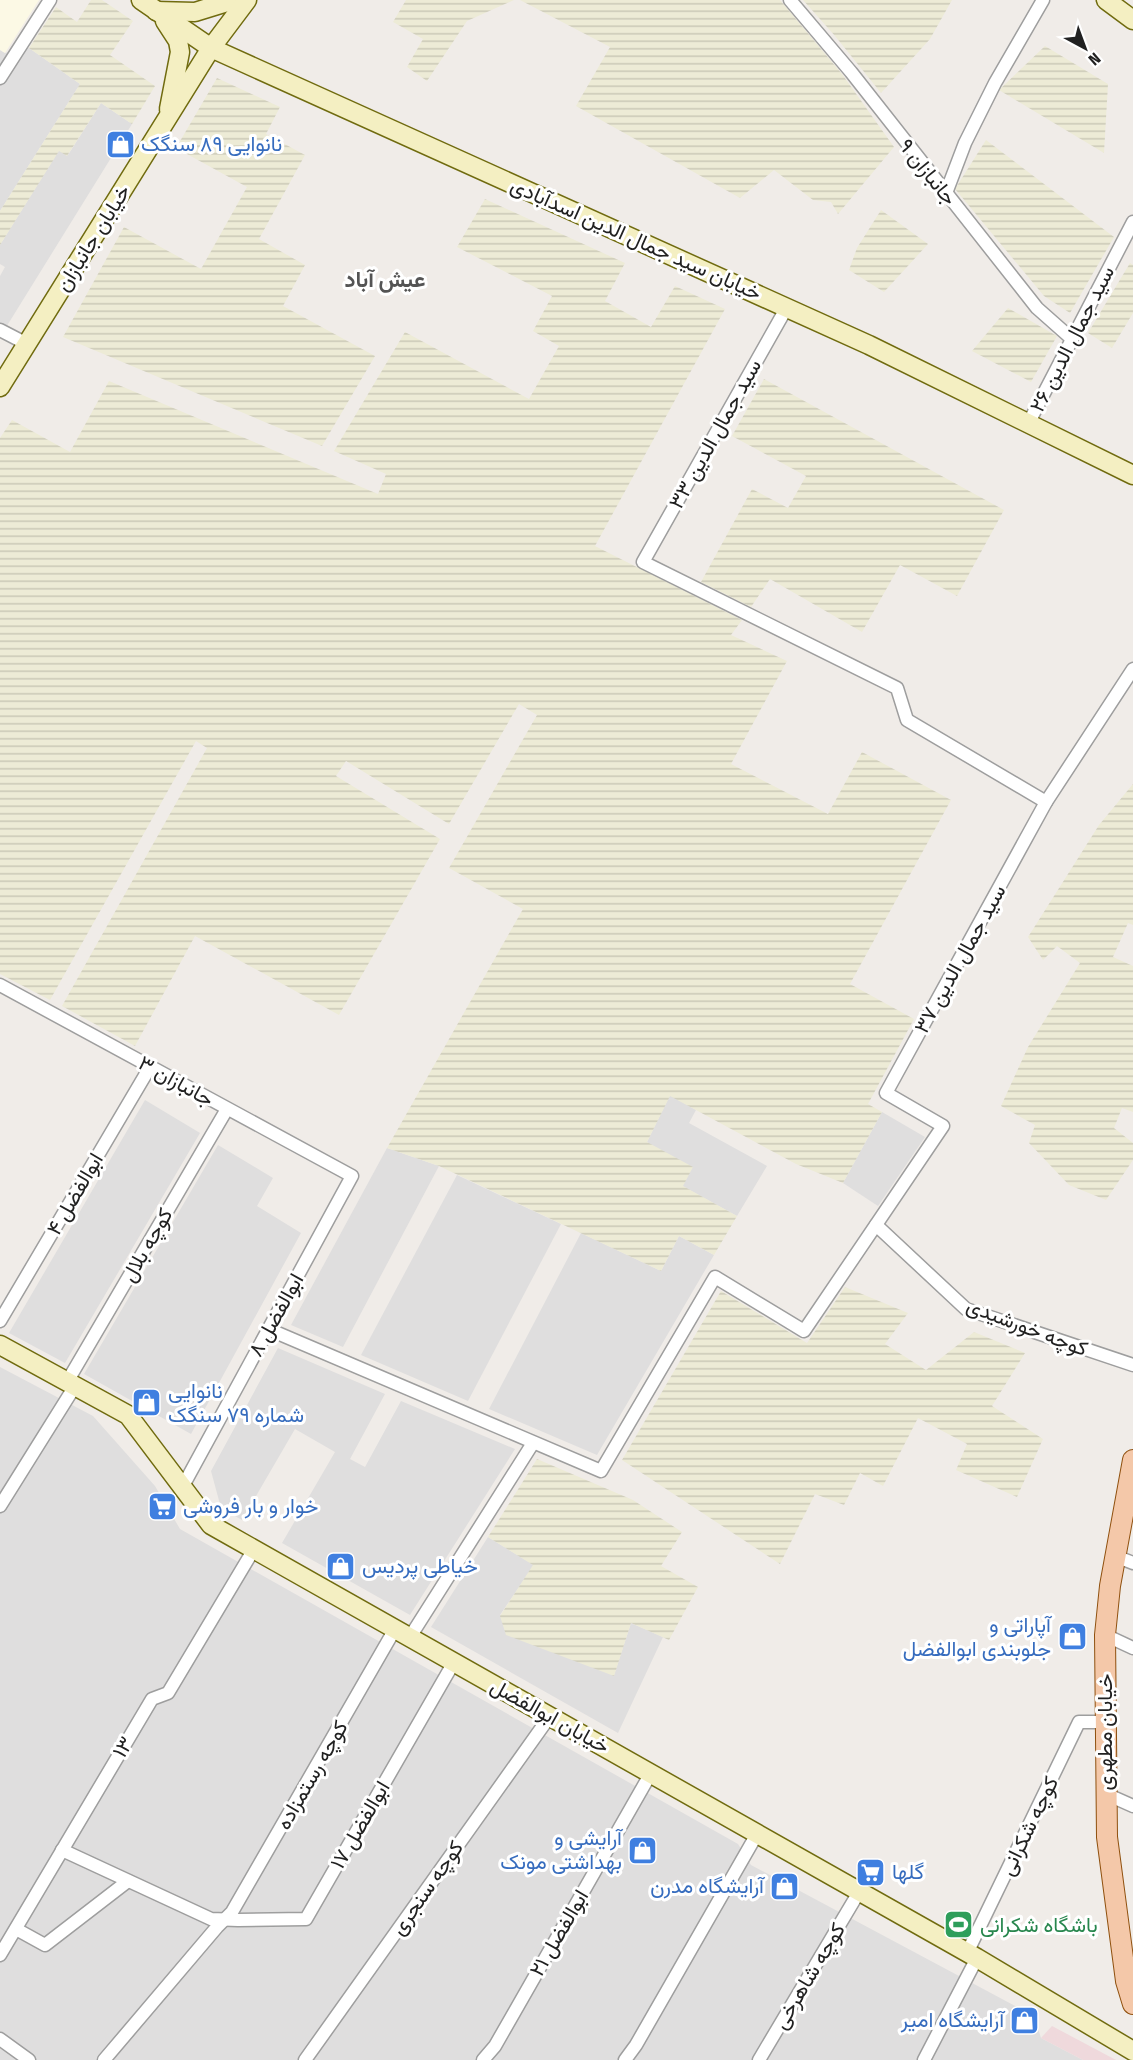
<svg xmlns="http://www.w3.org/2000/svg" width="1133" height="2060" font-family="'Fira Sans Condensed',Vazirmatn,sans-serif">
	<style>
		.residential { fill: #dfdede }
		.commercial { fill: #efd9dc }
		.education { fill: #fcf9e5 }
		.farmland { fill: url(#farmland-rules) }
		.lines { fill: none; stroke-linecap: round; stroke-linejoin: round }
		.street-casing { stroke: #9e9e9e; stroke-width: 15 }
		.secondary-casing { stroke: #706b0f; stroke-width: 21 }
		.primary-casing { stroke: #8f500e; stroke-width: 22 }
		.street { stroke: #fff; stroke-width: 12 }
		.secondary { stroke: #f4efc2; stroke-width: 18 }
		.primary { stroke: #f4c8a9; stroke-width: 20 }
		.labels { text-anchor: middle; stroke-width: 6; stroke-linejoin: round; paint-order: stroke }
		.shop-label { font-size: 21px; fill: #366cbe; stroke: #fff; text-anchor: start }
		.street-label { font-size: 21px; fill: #212121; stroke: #fff }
		.leisure-label { font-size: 21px; fill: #27864d; stroke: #fff; text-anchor: start }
		.neighbourhood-label { font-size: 22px; font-weight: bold; fill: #545454; stroke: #fff }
	</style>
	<defs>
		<pattern id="farmland-rules" width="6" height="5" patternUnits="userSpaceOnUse" patternTransform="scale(1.5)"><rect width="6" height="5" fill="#edebd6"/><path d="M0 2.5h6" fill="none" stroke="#cbc9b7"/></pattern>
	</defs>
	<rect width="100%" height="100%" fill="#f0ece8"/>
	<!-- residential -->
	<g class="residential">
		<polygon points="29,48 80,84 0,211 0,50 5,53"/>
		<polygon points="101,103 132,124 0,337 0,276 5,267 0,264 0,245 59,150 68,155"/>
		<polygon points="670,1095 696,1110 689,1123 767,1166 737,1216 682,1186 647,1142"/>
		<polygon points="145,1100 200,1133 65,1363 9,1333"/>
		<polygon points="882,1112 925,1137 878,1206 843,1183"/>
		<polygon points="218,1145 273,1178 257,1206 301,1233 191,1434 84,1374"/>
		<polygon points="387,1148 439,1166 343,1347 291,1325"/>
		<polygon points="457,1175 561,1224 468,1401 361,1355"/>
		<polygon points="581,1233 661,1271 679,1236 714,1255 597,1455 489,1409"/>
		<polygon points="278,1348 385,1394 350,1459 365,1467 401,1401 515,1449 410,1615 282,1543 335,1452 295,1429 242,1520 221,1508 211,1471"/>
		<polygon points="0,1367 93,1416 155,1486 180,1529 738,1844 751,1865 1034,2016 1041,2038 1083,2060 0,2060"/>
		<polygon points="488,1537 534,1565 500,1615 614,1675 631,1623 663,1637 618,1733 431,1627"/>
	</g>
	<!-- commercial -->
	<polygon class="commercial" points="1052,2026 1116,2060 1083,2060 1041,2038"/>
	<!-- education -->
	<polygon class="education" points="0,0 39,0 5,53 0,50"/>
	<!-- farmland -->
	<g class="farmland">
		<polygon points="91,0 102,0 133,21 110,55 155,86 132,124 101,103 67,156 59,151 0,245 0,211 80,84 29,48 56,7 77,22"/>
		<polygon points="406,0 514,0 467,21 427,81 407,67 423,39 393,22"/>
		<polygon points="520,0 780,0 842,74 894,147 838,214 831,202 813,200 774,170 740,198 576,106 610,47"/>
		<polygon points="803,0 952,0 930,39 881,93 835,36"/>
		<polygon points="1045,46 1108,84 1104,153 999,90"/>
		<polygon points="217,78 280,107 266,134 305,155 259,239 305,265 283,306 375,356 322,446 63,337 124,227 201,269 247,187 176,148"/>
		<polygon points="986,140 1114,237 1070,313 1044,296 955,189"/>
		<polygon points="485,199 625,263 605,301 651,327 675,286 725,309 595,546 742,620 731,635 787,661 731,764 828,814 862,752 951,800 850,984 914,1019 868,1104 882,1112 843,1183 796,1164 670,1096 647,1142 693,1167 683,1186 737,1216 714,1255 679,1236 661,1271 439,1166 387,1148 523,909 449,868 537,715 519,704 449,824 346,761 336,776 440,839 339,1015 195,936 135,1046 62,1006 207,748 196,741 50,1000 0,974 0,438 12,420 70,452 109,381 378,494 386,474 334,451 405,332 529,399 559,346 533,331 552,296 457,247"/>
		<polygon points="881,210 928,244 884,292 849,270 857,248"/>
		<polygon points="1130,263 1133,265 1133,313 1112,348 1088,333"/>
		<polygon points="1008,308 1057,336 1031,382 972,351"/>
		<polygon points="764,379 1004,510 957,596 900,565 862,632 770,579 751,607 701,582 752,489 788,508 806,476 732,436"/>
		<polygon points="1133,784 1133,925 1128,923 1113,957 1133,966 1133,1112 1122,1108 1114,1128 1133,1143 1133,1160 1106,1200 1069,1185 1029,1143 1035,1125 1001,1106 1028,1047 1080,963 1057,946 1043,960 1028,937 1099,825"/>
		<polygon points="845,1287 908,1313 885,1344 926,1370 974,1332 1025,1353 992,1406 1043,1439 1017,1497 956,1470 967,1444 918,1418 883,1486 860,1473 844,1505 815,1494 780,1564 622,1460 721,1291 807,1343"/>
		<polygon points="537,1459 633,1500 682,1532 661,1566 698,1587 669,1640 631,1623 614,1676 506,1635 500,1616 533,1565 488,1537"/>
	</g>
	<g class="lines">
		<defs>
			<g id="street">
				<polyline points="790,0 851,72 1037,308 1072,339"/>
				<polyline points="0,78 50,0"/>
				<polyline points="946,193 965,143 995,83 1043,0"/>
				<polyline points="787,307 643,562 897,688 907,720 1046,802"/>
				<polyline points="0,330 27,344"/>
				<polyline points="1028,424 1133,222"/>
				<polyline points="0,985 352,1176 183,1486"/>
				<polyline points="876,1225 966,1309 1133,1365"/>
				<polyline points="0,1321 150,1067"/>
				<polyline points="268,1329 601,1471 715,1277 804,1331 943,1126 886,1093 1046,802 1133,669"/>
				<polyline points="67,1382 227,1109"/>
				<polyline points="0,1506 75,1386"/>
				<polyline points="1115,1556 1133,1563"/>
				<polyline points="1105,1635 1133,1648"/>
				<polyline points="410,1637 533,1443"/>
				<polyline points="1106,1794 1133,1806"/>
				<polyline points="62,1850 211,1919 238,1920 306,1919 454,1662"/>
				<polyline points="16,1929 45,1945 128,1881"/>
				<polyline points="967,1953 1079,1722 1105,1722"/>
				<polyline points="0,1955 152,1699 168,1693 254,1549"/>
				<polyline points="0,2039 29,2060"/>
				<polyline points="104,2060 217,1927 232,1912 395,1629"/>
				<polyline points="305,2060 550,1716"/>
				<polyline points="483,2060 495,2046 651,1773"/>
				<polyline points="625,2060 636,2045 757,1834"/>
				<polyline points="759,2060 859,1892"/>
				<polyline points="924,2060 977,1958"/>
			</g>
			<g id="secondary">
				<polyline points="141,0 211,48 869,345 1133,475"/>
				<polyline points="1106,0 1133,20"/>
				<polyline points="156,11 195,12 234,0"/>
				<polyline points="165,21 178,41 180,52 169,109"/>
				<polyline points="0,387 211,48 247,0"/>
				<polyline points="0,1345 128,1415 211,1525 977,1958 1133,2051"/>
			</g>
			<polyline id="primary" points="1133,1460 1110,1586 1105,1635 1107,1837 1126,1981 1133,2004"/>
		</defs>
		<!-- street casing -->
		<use href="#street" class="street-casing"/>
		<!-- secondary casing -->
		<use href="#secondary" class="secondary-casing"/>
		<!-- primary casing -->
		<use href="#primary" class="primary-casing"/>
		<!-- street -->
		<use href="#street" class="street"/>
		<!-- secondary -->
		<use href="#secondary" class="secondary"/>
		<!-- primary -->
		<use href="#primary" class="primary"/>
	</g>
	<!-- icons -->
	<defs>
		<symbol id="shop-square" viewBox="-11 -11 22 22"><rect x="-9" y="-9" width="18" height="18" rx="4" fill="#3f7fe0" stroke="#fff"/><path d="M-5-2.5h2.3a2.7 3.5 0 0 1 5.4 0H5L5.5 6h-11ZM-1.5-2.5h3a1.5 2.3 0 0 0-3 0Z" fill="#fff"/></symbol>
		<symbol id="supermarket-square" viewBox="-11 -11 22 22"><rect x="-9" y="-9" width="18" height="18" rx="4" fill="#3f7fe0" stroke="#fff"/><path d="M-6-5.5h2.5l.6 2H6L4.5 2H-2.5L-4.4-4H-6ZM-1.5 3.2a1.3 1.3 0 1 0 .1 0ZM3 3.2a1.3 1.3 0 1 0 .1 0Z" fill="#fff"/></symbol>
		<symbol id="stadium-square" viewBox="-11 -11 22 22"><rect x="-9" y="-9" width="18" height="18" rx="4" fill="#2e9e5b" stroke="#fff"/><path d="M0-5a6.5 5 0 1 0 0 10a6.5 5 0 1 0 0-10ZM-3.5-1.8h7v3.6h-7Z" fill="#fff"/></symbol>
	</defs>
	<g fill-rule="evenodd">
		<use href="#shop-square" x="104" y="128" width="33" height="33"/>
		<use href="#shop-square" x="130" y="1386" width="33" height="33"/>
		<use href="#supermarket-square" x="146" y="1490" width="33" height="33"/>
		<use href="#shop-square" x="324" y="1550" width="33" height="33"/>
		<use href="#shop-square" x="1056" y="1620" width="33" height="33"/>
		<use href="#shop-square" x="626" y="1834" width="33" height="33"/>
		<use href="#supermarket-square" x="854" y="1856" width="33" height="33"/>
		<use href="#shop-square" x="768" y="1870" width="33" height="33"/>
		<use href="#stadium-square" x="942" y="1908" width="33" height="33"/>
		<use href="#shop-square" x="1008" y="2004" width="33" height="33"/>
	</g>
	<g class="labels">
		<!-- shop labels -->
		<g class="shop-label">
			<text x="141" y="151">نانوایی ۸۹ سنگک</text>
			<text x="168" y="1398">نانوایی<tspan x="168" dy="24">شماره ۷۹ سنگک</tspan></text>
			<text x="183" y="1513">خوار و بار فروشی</text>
			<text x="362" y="1573">خیاطی پردیس</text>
			<text x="1051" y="1632" text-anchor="end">آپاراتی و<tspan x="1051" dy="24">جلوبندی ابوالفضل</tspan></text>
			<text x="622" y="1845" text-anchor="end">آرایشی و<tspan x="622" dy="24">بهداشتی مونک</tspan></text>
			<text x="892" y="1879">گلها</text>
			<text x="764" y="1893" text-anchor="end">آرایشگاه مدرن</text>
			<text x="1004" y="2027" text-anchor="end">آرایشگاه امیر</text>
		</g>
		<!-- street labels -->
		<g class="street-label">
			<text transform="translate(928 172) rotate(51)" y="7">جانبازان ۹</text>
			<text transform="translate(93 238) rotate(-58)" y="7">خیابان جانبازان</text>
			<text transform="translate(636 239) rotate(24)" y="7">خیابان سید جمال الدین اسدآبادی</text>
			<text transform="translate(1072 339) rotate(-63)" y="7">سید جمال الدین ۲۶</text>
			<text transform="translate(715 434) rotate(-61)" y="7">سید جمال الدین ۳۳</text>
			<text transform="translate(960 959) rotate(-61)" y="7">سید جمال الدین ۳۷</text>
			<text transform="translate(176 1081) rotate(29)" y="7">جانبازان ۳</text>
			<text transform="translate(75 1194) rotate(-60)" y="7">ابوالفضل ۴</text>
			<text transform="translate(147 1245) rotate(-60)" y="7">کوچه بلال</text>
			<text transform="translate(276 1315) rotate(-61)" y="7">ابوالفضل ۸</text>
			<text transform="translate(1027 1327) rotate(21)" y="7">کوچه خورشیدی</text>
			<text transform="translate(550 1716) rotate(29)" y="7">خیابان ابوالفضل</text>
			<text transform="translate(1105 1732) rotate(-90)" y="7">خیابان مطهری</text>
			<text transform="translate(123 1747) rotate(-59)" y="7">۱۳</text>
			<text transform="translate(312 1775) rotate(-60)" y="7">کوچه رستمزاده</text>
			<text transform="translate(360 1825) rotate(-60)" y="7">ابوالفضل ۱۷</text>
			<text transform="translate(1029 1826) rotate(-64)" y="7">کوچه شکرانی</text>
			<text transform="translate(427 1888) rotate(-55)" y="7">کوچه سنجری</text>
			<text transform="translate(559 1933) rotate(-60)" y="7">ابوالفضل ۲۱</text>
			<text transform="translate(809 1976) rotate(-59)" y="7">کوچه شاهرخی</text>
		</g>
		<!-- leisure labels -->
		<g class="leisure-label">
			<text x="980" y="1932">باشگاه شکرانی</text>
		</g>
		<!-- neighbourhood labels -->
		<g class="neighbourhood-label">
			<text x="385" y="287">عیش آباد</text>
		</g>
	</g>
	<!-- north arrow -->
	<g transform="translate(1085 48) rotate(139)" stroke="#ffffff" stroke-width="4.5" paint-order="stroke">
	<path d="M0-4.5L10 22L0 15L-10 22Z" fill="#212121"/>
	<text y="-9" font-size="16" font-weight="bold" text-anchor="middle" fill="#212121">N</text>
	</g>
</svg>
